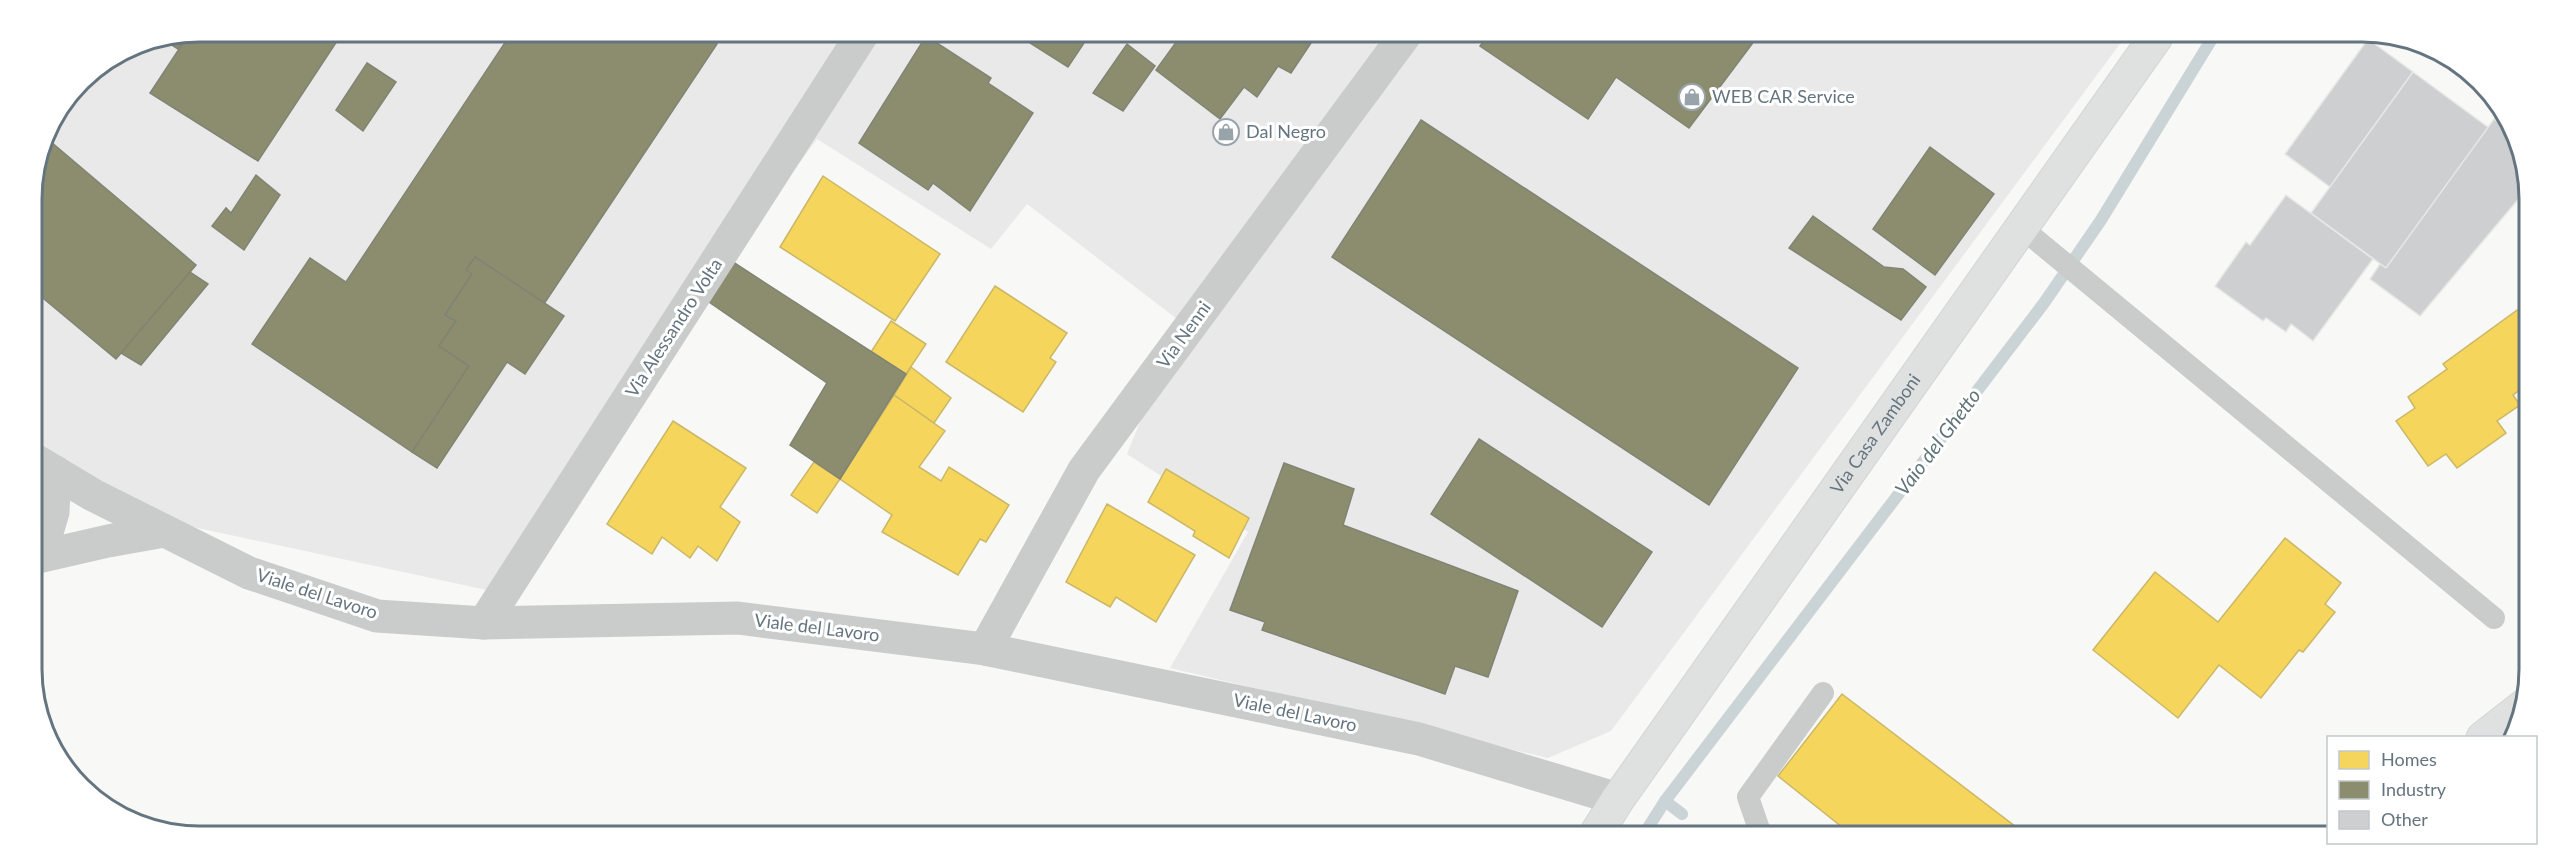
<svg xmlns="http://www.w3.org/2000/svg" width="2561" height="868" font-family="Lato,sans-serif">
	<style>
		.built { fill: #e8e9e8 }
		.homes { fill: #f6d55c; stroke: #cab867; stroke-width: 1.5 }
		.industry { fill: #8c8c6e; stroke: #808573; stroke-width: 1.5 }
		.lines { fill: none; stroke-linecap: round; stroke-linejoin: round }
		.stream { stroke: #cad3d5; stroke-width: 12 }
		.building { fill: #cecfd0; stroke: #e7e7e6; stroke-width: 1.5 }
		.secondary-casing { stroke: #d3d4d5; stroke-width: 35 }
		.lane { stroke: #cacccc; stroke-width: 22 }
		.street { stroke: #cacccc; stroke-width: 33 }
		.secondary { stroke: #dfe0e0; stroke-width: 33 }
		.labels { text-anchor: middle; stroke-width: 6; stroke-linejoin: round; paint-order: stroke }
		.poi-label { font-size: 18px; fill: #657580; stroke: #fff; text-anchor: start }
		.street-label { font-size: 18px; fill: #657580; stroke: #fff }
		.water-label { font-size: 20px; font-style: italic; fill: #60747a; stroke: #fff }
		.rim { fill: none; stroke: #657580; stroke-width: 3 }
	</style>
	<rect width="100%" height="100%" fill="#f8f8f7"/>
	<!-- built -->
	<polygon class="built" points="199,32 2125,37 1611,731 1548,758 1170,668 1248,532 1127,454 1181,322 1027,204 991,249 817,139 487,590 34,493 32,188 44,134 81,80 135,44"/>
	<!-- homes -->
	<g class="homes">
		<polygon points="823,176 940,254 895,321 780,247"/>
		<polygon points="995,286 1067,333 1050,358 1056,362 1023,412 946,362"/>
		<polygon points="2520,308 2526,315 2525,386 2513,395 2520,405 2497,421 2506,433 2457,468 2446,454 2428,466 2396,421 2415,408 2408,397 2447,369 2443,364"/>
		<polygon points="891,321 926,344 906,374 871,352"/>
		<polygon points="911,367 951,398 934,423 894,395"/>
		<polygon points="894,395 945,431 919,467 941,481 949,467 1009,505 986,542 980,539 958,575 882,532 892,515 840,479"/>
		<polygon points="673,421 746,468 720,507 740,522 717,561 698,546 690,558 662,537 652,554 607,524"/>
		<polygon points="814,462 840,479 817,513 791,495"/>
		<polygon points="1166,469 1249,518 1229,558 1193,536 1195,531 1148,502"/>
		<polygon points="1107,504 1195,555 1156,622 1116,597 1110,607 1066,582"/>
		<polygon points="2285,538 2341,583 2325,604 2335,612 2303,652 2299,650 2261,698 2219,665 2178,718 2093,650 2155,572 2218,622"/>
		<polygon points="1842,694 2016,827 2010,835 1852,835 1778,776"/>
	</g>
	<!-- industry -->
	<g class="industry">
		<polygon points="199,32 343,32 258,161 150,93 189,34"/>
		<polygon points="512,32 701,33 717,44 544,304 475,257 466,270 472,274 445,315 456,321 439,346 469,366 412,452 252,344 310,258 346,282"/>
		<polygon points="189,34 178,49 162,39"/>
		<polygon points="1016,34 1090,34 1068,67"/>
		<polygon points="1182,34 1317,34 1291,73 1278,66 1257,97 1244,87 1220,119 1156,70"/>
		<polygon points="1488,35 1758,36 1689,128 1616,77 1588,119 1480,46"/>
		<polygon points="926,36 991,78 988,83 1033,113 970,211 933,183 928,190 859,143"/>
		<polygon points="1127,44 1155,66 1123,111 1093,93"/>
		<polygon points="367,63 396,82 363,131 336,110"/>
		<polygon points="1421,120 1798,368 1709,505 1332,257"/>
		<polygon points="44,136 196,265 116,359 32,289 32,188"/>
		<polygon points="1930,147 1994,194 1935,275 1873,229"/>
		<polygon points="256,175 280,195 244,250 212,226 226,208 231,213"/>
		<polygon points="1813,216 1884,267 1903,269 1926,287 1901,320 1789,248"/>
		<polygon points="475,257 564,316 525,374 507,362 437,468 412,452 469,366 439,346 456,321 445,315 472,274 466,270"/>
		<polygon points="733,262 906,374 840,479 790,445 827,383 709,302"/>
		<polygon points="190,272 208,284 141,365 121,353"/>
		<polygon points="1479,439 1652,552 1602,627 1431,514"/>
		<polygon points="1284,463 1354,489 1343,525 1518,591 1488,677 1455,666 1445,694 1262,630 1265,622 1230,610"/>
	</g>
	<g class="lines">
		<!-- stream -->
		<g class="stream">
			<polyline points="1665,801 1682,814"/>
			<polyline points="1644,834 1665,801 2044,303 2101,220 2213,37"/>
		</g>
	</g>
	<!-- building -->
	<g class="building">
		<polygon points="2368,39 2413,72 2330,187 2285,154"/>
		<polygon points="2413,72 2489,128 2386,268 2311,213"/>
		<polygon points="2494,119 2509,131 2526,166 2526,190 2420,316 2370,279 2380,264 2386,268"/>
		<polygon points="2286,195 2373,259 2313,341 2291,324 2286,332 2266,318 2263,321 2215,286 2246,242 2250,245"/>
	</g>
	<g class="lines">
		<defs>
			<g id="secondary">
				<polyline points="2483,738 2524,706"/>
				<path id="s1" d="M 1596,834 L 1618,799 L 2156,37"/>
			</g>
		</defs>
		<!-- secondary casing -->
		<use href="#secondary" class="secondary-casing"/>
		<!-- lane -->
		<g class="lane">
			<polyline points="2023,229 2494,618"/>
			<polyline points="1761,835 1748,797 1823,693"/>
		</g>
		<!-- street -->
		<g class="street">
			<polyline points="33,459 93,495 249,573 377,616 484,623 738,618 985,649 1419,739 1618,799"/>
			<polyline points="40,556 53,512 55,472"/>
			<polyline points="34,558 108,541 164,531"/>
			<polyline points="484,623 863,33"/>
			<polyline points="985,649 1084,470 1405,35"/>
		</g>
		<!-- secondary -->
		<use href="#secondary" class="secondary"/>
	</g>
	<!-- icons -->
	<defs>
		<symbol id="shop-ring" viewBox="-11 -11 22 22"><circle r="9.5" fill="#fff" stroke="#98a3aa" stroke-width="1.5"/><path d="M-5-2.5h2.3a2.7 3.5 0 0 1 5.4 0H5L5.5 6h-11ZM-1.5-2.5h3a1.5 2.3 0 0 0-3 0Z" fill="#98a3aa"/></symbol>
	</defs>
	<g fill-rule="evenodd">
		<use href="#shop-ring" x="1677" y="82" width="30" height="30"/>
		<use href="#shop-ring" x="1211" y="117" width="30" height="30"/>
	</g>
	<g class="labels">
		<!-- poi labels -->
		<g class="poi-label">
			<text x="1712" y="103">WEB CAR Service</text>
			<text x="1246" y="138">Dal Negro</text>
		</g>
		<!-- street labels -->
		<g class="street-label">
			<text transform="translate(674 328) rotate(-57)" y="6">Via Alessandro Volta</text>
			<text transform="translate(1184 335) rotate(-54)" y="6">Via Nenni</text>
			<text dy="6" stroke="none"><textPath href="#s1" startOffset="488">Via Casa Zamboni</textPath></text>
			<text transform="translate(317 594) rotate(18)" y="6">Viale del Lavoro</text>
			<text transform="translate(817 628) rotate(7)" y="6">Viale del Lavoro</text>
			<text transform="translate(1295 713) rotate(12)" y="6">Viale del Lavoro</text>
		</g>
		<!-- water labels -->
		<g class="water-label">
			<text transform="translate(1938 442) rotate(-53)" y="7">Vaio del Ghetto</text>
		</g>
	</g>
	<!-- crop -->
	<path d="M0 0H2561V868H0ZM199 42H2362A157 157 0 0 1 2519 199V669A157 157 0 0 1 2362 826H199A157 157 0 0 1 42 669V199A157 157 0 0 1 199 42Z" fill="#fff" fill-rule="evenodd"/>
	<path class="rim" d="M199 42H2362A157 157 0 0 1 2519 199V669A157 157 0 0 1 2362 826H199A157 157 0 0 1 42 669V199A157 157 0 0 1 199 42Z"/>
	<!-- legend -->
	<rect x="2327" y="736" width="210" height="108" fill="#ffffff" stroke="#c1c8cc" stroke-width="1.5"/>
	<rect x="2339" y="751" width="30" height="18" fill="#f6d55c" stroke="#c1c8cc" stroke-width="1.5"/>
	<text x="2381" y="766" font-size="18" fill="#657580">Homes</text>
	<rect x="2339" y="781" width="30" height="18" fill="#8c8c6e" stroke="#c1c8cc" stroke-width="1.5"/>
	<text x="2381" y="796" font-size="18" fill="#657580">Industry</text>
	<rect x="2339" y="811" width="30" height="18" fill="#cecfd0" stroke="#c1c8cc" stroke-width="1.5"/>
	<text x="2381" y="826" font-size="18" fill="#657580">Other</text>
</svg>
